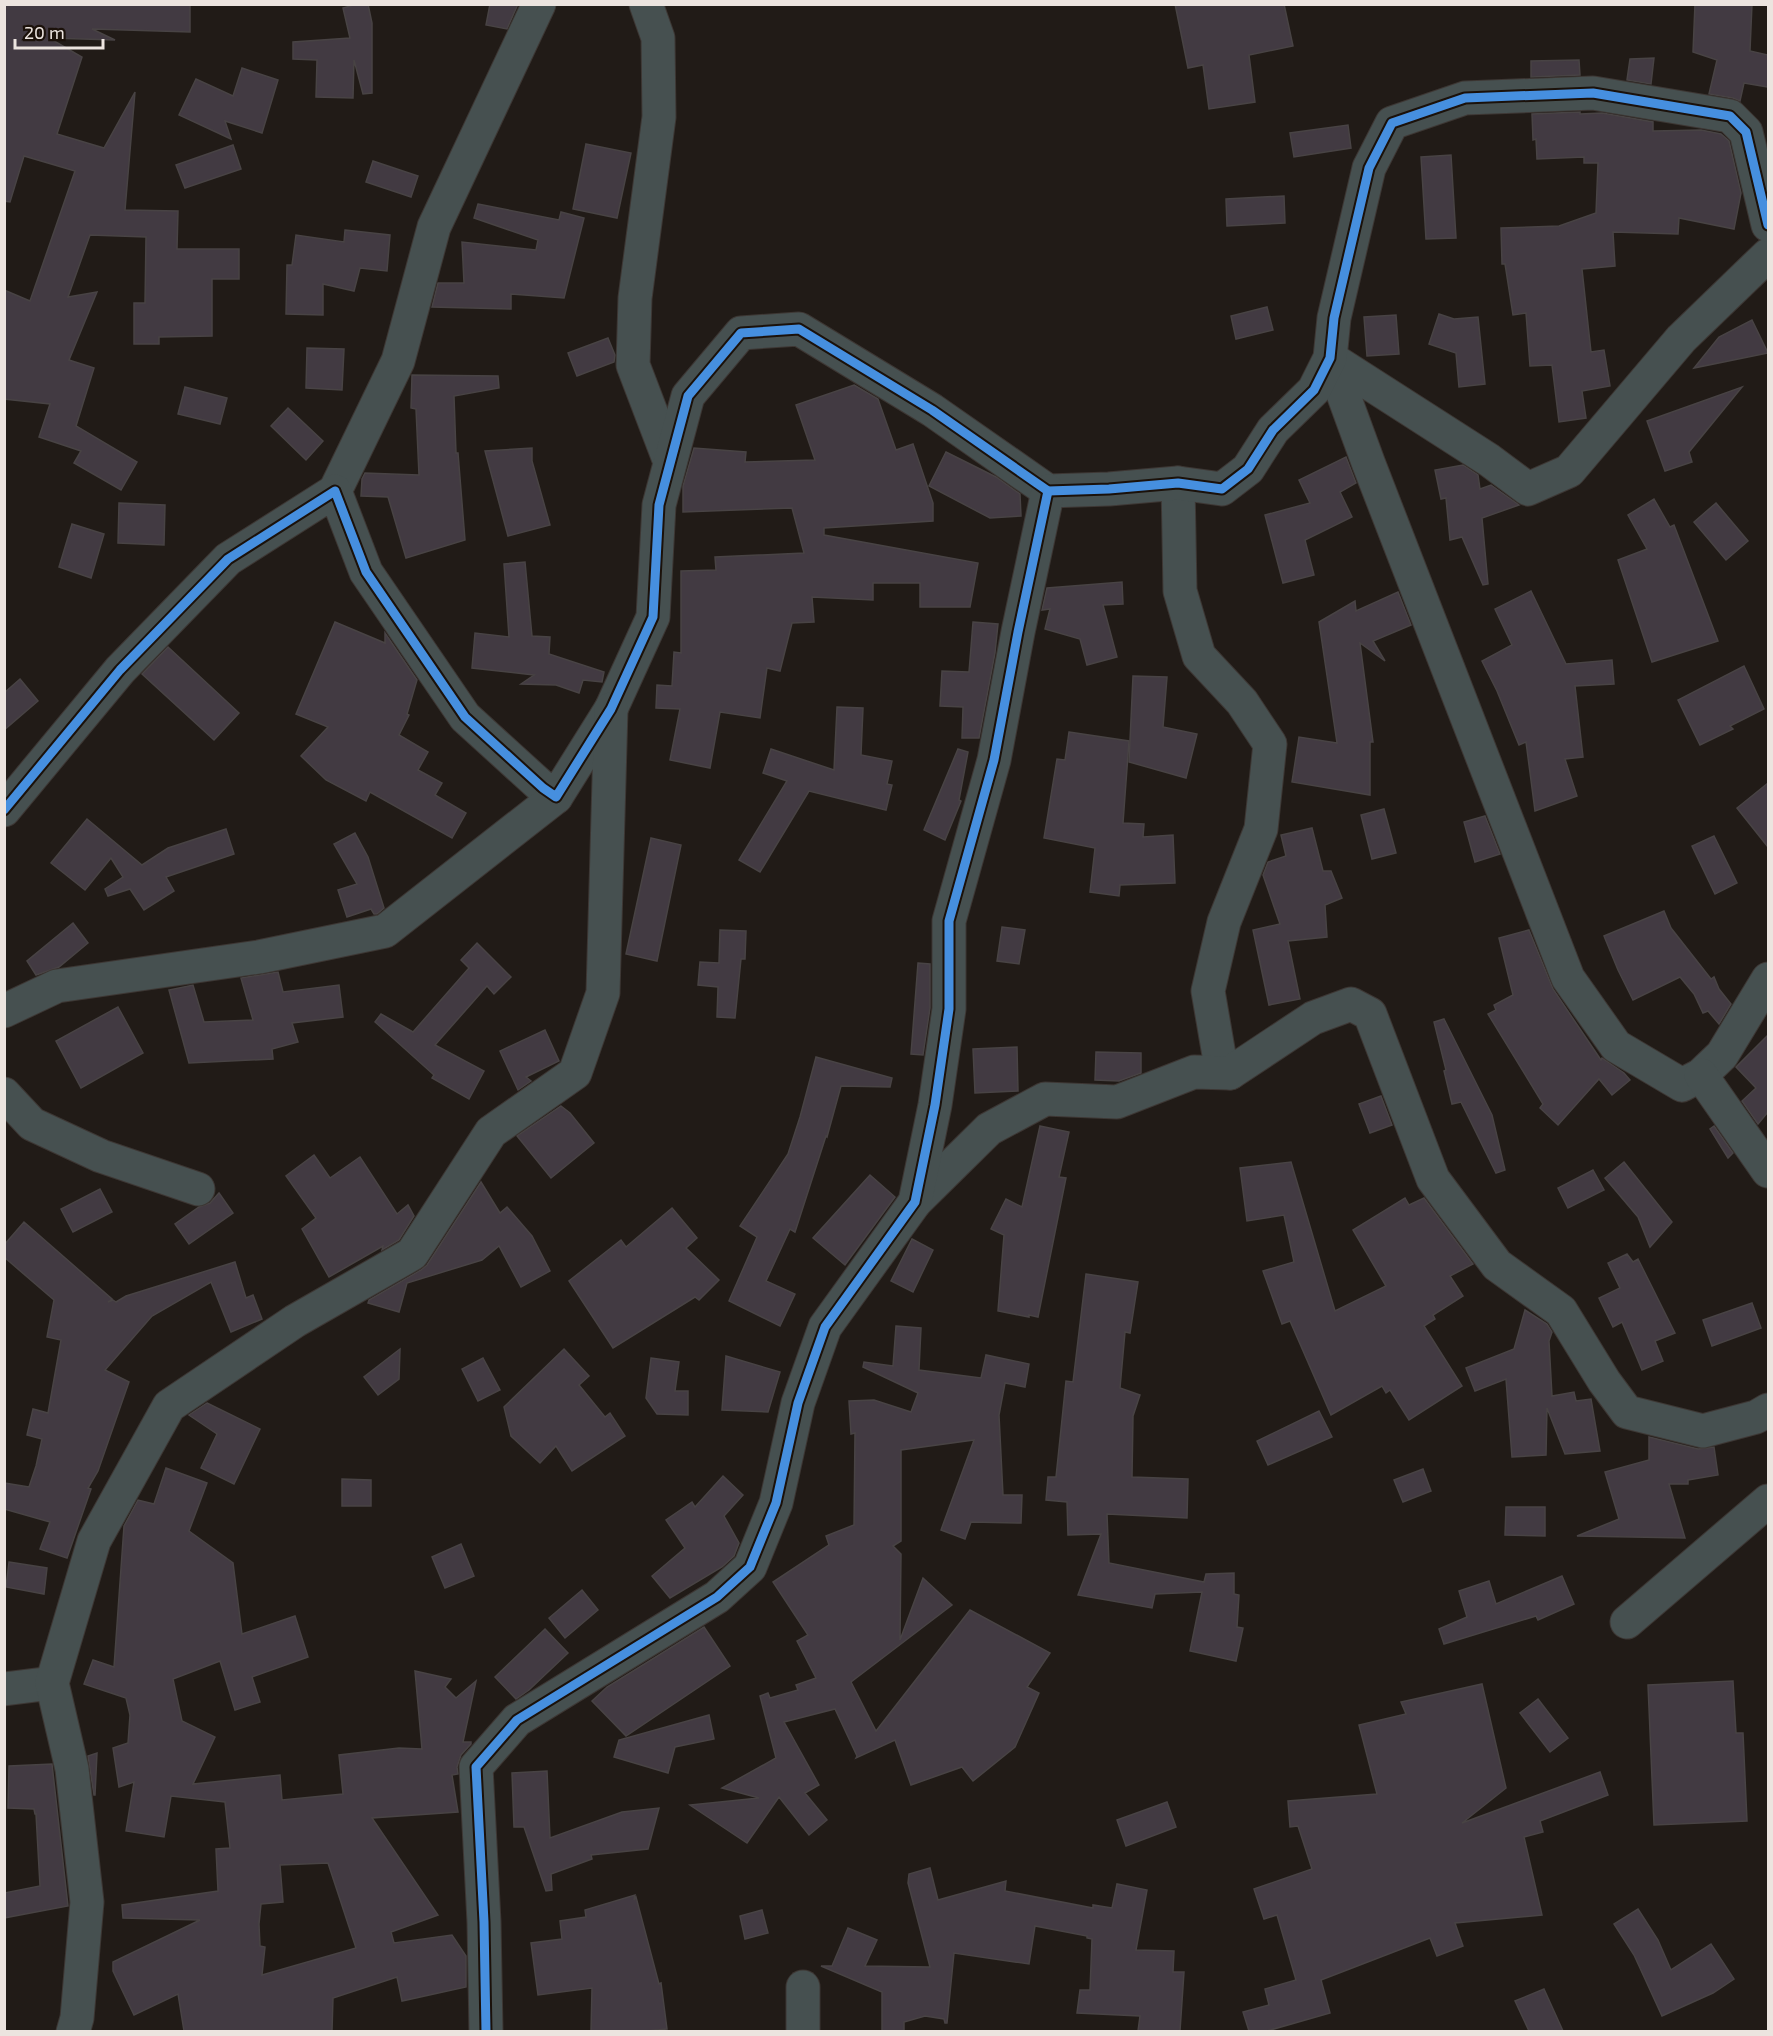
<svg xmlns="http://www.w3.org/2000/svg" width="1773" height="2036" font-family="'Exo 2',sans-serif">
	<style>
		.building { fill: #423a42; stroke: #484344; stroke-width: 1.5; fill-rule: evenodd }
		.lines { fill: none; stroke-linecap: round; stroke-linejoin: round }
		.minor-casing { stroke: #3d3734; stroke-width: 35 }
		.minor { stroke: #465050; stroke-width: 33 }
		.cycleway-casing { stroke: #1b110a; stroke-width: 13 }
		.cycleway { stroke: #468fdf; stroke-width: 9 }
	</style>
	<rect width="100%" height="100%" fill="#211b17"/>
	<!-- building -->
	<g class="building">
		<polygon points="4,4 190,4 190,32 92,29 115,40 49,38 82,57 57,134 104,148 135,92 125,210 178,211 177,249 239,249 239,279 212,279 212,336 159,337 159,344 134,344 134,303 145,303 146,237 90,235 68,297 97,292 69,360 94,368 76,426 137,462 121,490 74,463 81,451 39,437 50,404 4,399 4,290 30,301 75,171 24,156 10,202 4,201"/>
		<polygon points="357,4 368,4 372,23 372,93 363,94 354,60 353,98 316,97 317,60 293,59 293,42 350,38 343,8"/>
		<polygon points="490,4 518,4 507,29 486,25"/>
		<polygon points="1175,4 1284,4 1293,46 1249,55 1255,102 1209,109 1203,65 1188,68"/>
		<polygon points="1695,4 1752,4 1750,51 1768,55 1768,87 1744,83 1740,101 1733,98 1709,94 1717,60 1693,52"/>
		<polygon points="1654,58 1651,84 1627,80 1630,59"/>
		<polygon points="1579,60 1580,75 1531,77 1531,61"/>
		<polygon points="242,68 278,80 262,133 225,121 231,139 179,115 196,79 233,96"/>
		<polygon points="1580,112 1580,114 1602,113 1653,122 1653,131 1701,130 1721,134 1729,141 1741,193 1734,229 1679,218 1678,234 1613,232 1615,266 1582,269 1591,352 1604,350 1610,386 1582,391 1586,418 1559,422 1552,365 1530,366 1526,313 1513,315 1505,264 1502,264 1501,228 1559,226 1596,213 1598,163 1584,163 1584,157 1537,159 1536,139 1533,140 1532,114"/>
		<polygon points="1348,125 1351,148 1294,157 1290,133"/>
		<polygon points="586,144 631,153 617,218 573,209"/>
		<polygon points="233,145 241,169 185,188 176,165"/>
		<polygon points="1451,155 1456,238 1426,239 1421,157"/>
		<polygon points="373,161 418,176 411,197 366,182"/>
		<polygon points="1284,196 1285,223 1227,226 1226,199"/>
		<polygon points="478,204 559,220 561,212 584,218 564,298 511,294 511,309 432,307 438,283 464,283 462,242 536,250 538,240 474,218"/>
		<polygon points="345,230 390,235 387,271 360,268 354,291 323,284 323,315 286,314 287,265 292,265 296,235 344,242"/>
		<polygon points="1267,307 1273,330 1236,339 1231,316"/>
		<polygon points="1439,314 1454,319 1478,317 1485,384 1459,387 1456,353 1429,344"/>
		<polygon points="1396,315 1399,354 1367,356 1364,317"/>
		<polygon points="1752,320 1768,353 1694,368 1719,337"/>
		<polygon points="608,338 615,355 614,362 577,376 568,353"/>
		<polygon points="307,348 344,349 342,390 306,388"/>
		<polygon points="412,375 498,376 499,388 454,396 456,453 458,453 465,540 406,558 388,497 361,496 362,479 365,473 419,475 416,409 411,408"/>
		<polygon points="854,385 878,399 896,450 913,444 933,503 933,521 824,528 824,535 978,563 970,607 920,607 920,583 873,583 873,600 812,597 814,622 792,623 780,671 767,668 760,718 720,712 710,768 670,760 680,709 656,708 657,685 672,686 674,652 681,653 681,571 716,570 715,557 804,553 792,508 683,512 683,486 694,448 746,452 745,462 815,460 796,405"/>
		<polygon points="185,387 227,398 220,424 178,414"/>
		<polygon points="1742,387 1689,452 1692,462 1665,471 1647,421"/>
		<polygon points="288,408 323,441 306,460 271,426"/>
		<polygon points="532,448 532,461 550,525 508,536 485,451"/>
		<polygon points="946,452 996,477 1020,494 1021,516 990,518 929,486"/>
		<polygon points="1346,457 1356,483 1340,492 1352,517 1305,540 1314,575 1283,583 1265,515 1310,503 1299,480"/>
		<polygon points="1463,465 1478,475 1480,489 1491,485 1519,505 1482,518 1488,584 1483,585 1462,537 1450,540 1446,498 1441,499 1435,470"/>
		<polygon points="1654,499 1670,527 1674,525 1718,641 1652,662 1618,560 1647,549 1628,515"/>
		<polygon points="119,503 165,505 164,545 118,543"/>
		<polygon points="1716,503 1748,541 1726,560 1694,522"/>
		<polygon points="72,524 104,534 91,578 59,567"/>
		<polygon points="525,562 532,636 550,637 549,654 604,672 602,682 583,680 579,693 556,685 521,684 534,675 472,668 475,633 509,637 504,564"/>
		<polygon points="1122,582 1123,604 1103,605 1117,657 1087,665 1080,639 1045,629 1050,609 1042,610 1047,588"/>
		<polygon points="1531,591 1566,664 1612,660 1614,684 1575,686 1583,757 1565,759 1577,796 1535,811 1526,742 1519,745 1497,691 1482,661 1512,645 1495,609"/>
		<polygon points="1398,592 1411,625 1373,641 1385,661 1360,643 1373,742 1370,742 1370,795 1292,782 1299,737 1337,743 1319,622 1355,601 1356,611"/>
		<polygon points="335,622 385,643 385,633 417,680 407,714 409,715 399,735 428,752 418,770 442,783 435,795 466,813 452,838 370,792 366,801 326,780 301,756 328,727 296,714"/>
		<polygon points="973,622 998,624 995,653 979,738 962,738 963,707 940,706 942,671 969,672"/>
		<polygon points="168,647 239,713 214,740 142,674"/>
		<polygon points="1744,666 1764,709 1730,726 1733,729 1700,745 1678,700"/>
		<polygon points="1133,676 1167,677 1163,727 1197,734 1186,778 1129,762"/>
		<polygon points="20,679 38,701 4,730 4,693"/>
		<polygon points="837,707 863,708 861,755 892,761 887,784 892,785 886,810 809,791 760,872 739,860 787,781 763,773 771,749 834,770"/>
		<polygon points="1069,732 1129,741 1123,823 1144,824 1143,837 1173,835 1175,883 1120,885 1119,896 1090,892 1095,848 1044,838 1057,759 1065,760"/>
		<polygon points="958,749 968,752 959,800 961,801 945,840 924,830"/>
		<polygon points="1768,783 1768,847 1737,808"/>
		<polygon points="1384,809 1396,853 1372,859 1361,815"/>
		<polygon points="1485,816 1500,854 1475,862 1464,822"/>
		<polygon points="87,819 142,865 168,848 226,829 234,854 166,877 174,891 144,910 130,889 108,896 105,889 123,877 111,858 85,890 51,863"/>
		<polygon points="1312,828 1323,871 1331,871 1342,898 1325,905 1327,937 1288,941 1300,999 1269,1005 1253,930 1280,924 1263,875 1268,862 1286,856 1281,835"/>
		<polygon points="355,833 368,857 384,908 377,914 374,914 371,909 347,917 338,890 357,884 334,844"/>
		<polygon points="1714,836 1737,883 1715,894 1692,846"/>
		<polygon points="651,838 681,845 657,961 626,954"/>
		<polygon points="1664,911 1671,928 1711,979 1714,977 1719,989 1731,1004 1719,1024 1708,1011 1703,1013 1694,994 1680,977 1633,1000 1618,970 1604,936"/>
		<polygon points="73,923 88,943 59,967 36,975 27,961"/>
		<polygon points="1002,927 1025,930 1019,964 997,961"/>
		<polygon points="720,930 746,931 745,959 741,959 735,1018 717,1017 718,987 698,985 700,962 719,963"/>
		<polygon points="1529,930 1553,989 1601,1060 1602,1058 1624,1073 1630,1080 1612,1095 1599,1079 1558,1125 1540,1108 1543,1104 1488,1014 1496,1010 1494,1005 1513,995 1499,938"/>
		<polygon points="477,943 511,977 494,994 487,986 435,1045 484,1071 469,1099 432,1078 434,1075 375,1022 381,1014 413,1032 469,968 461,960"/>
		<polygon points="918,963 930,964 930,1008 923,1055 911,1054"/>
		<polygon points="278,972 283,992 339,985 343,1017 292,1023 298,1042 272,1049 273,1059 189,1063 169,990 193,985 204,1022 253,1020 241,978"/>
		<polygon points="118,1007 143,1053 81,1088 56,1041"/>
		<polygon points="1444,1019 1492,1115 1505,1170 1496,1173 1461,1102 1452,1104 1444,1071 1446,1070 1434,1022"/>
		<polygon points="545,1030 559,1061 526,1077 531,1081 518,1090 500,1051"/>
		<polygon points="1768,1035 1768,1112 1758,1124 1742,1101 1756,1088 1736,1067"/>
		<polygon points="1017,1047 1018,1091 975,1093 973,1049"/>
		<polygon points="1096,1052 1141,1053 1141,1073 1119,1081 1095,1080"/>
		<polygon points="816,1057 892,1078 890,1087 841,1086 827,1137 826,1136 795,1232 790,1229 766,1281 795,1294 780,1326 729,1301 757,1237 740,1226 788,1154 800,1117"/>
		<polygon points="1381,1096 1392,1125 1370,1133 1359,1104"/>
		<polygon points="561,1106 570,1113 594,1143 551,1178 517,1136"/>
		<polygon points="1040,1126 1069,1132 1059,1177 1066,1178 1038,1317 1029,1315 1029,1317 998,1311 1004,1235 991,1229 1006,1199 1022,1207"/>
		<polygon points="1714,1126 1733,1153 1728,1158 1710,1129"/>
		<polygon points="314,1155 330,1178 360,1157 397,1214 408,1205 414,1216 399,1240 382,1250 383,1246 329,1277 302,1229 316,1218 286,1176"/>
		<polygon points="1291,1162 1335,1311 1386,1286 1353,1230 1405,1198 1409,1205 1424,1198 1473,1264 1450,1276 1463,1296 1433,1315 1435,1319 1424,1326 1462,1386 1409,1420 1390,1390 1386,1393 1382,1386 1331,1415 1290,1321 1282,1324 1263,1271 1294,1262 1284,1215 1247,1221 1240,1168"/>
		<polygon points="1624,1162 1672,1222 1650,1247 1638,1217 1605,1178"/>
		<polygon points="1593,1170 1604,1190 1568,1208 1558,1188"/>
		<polygon points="870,1175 895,1197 845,1265 813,1238"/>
		<polygon points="481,1182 500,1213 507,1207 532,1236 550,1271 521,1287 499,1246 482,1260 407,1283 399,1312 368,1303 369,1300 421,1270 427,1265"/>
		<polygon points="100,1189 112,1212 73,1232 61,1209"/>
		<polygon points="219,1193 233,1213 189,1244 175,1224 199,1207 210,1203"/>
		<polygon points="672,1208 697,1238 686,1248 719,1280 699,1300 695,1297 613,1348 569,1281 621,1240 626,1247"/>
		<polygon points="24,1222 112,1299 108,1302 113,1300 116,1302 126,1296 235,1262 246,1298 253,1295 262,1319 231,1332 211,1282 152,1316 105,1370 129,1382 98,1471 88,1488 91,1489 67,1558 40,1549 50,1522 4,1509 4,1483 29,1487 36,1466 42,1439 27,1435 33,1409 48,1413 61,1340 47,1337 54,1300 4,1257 4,1245"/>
		<polygon points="912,1239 933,1250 913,1292 891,1281"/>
		<polygon points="1627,1254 1633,1262 1638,1259 1675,1333 1655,1341 1663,1361 1642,1370 1622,1322 1613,1327 1599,1298 1620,1288 1608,1263"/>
		<polygon points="1086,1274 1138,1282 1130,1333 1125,1332 1120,1388 1140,1395 1133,1416 1132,1477 1188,1479 1187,1518 1107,1514 1109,1563 1204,1582 1206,1574 1234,1573 1234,1594 1239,1595 1237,1627 1243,1628 1236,1661 1190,1651 1202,1592 1155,1594 1152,1608 1078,1595 1101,1534 1068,1535 1067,1502 1046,1500 1048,1477 1056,1477 1066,1381 1073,1382"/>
		<polygon points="1752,1303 1761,1328 1712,1346 1703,1320"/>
		<polygon points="1525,1310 1547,1324 1552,1332 1549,1341 1552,1396 1574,1392 1576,1401 1591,1399 1600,1451 1565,1454 1547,1408 1546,1455 1512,1457 1506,1379 1475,1391 1466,1368 1514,1349"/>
		<polygon points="896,1326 921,1328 919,1370 981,1378 986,1355 1029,1364 1025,1387 1005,1383 999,1415 1003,1495 1022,1495 1021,1523 971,1522 965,1539 941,1530 974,1440 901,1450 901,1541 893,1546 901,1554 900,1640 923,1578 952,1605 851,1682 876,1731 970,1610 1050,1653 1027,1687 1039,1693 1015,1747 973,1781 962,1767 911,1785 895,1740 856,1758 857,1756 835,1709 784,1722 819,1785 805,1793 827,1820 809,1835 779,1797 747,1843 690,1805 759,1798 722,1788 776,1758 760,1696 768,1693 770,1698 798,1690 796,1685 816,1678 797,1641 808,1635 773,1582 829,1545 826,1536 854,1525 855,1433 851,1434 849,1401 874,1400 911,1412 918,1393 863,1367 864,1362 893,1366"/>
		<polygon points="400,1349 399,1379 378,1395 364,1377"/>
		<polygon points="564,1349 589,1376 579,1385 605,1417 610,1413 625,1436 572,1471 556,1446 540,1463 511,1436 504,1407"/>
		<polygon points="726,1356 780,1372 768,1412 722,1410"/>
		<polygon points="483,1358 500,1390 478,1401 462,1369"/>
		<polygon points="651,1358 679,1362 675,1391 688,1391 688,1415 657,1414 646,1398"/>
		<polygon points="207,1403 260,1429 234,1484 201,1468 217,1434 189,1415"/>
		<polygon points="1319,1411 1332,1437 1268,1465 1257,1441"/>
		<polygon points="1649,1437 1698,1449 1714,1447 1718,1475 1688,1480 1688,1484 1669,1484 1685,1538 1577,1536 1619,1519 1605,1472 1649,1460"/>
		<path d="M 166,1468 L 207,1483 L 189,1531 L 233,1563 L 242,1634 L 295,1616 L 308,1657 L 252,1677 L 260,1702 L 235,1710 L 220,1661 L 173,1679 L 182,1721 L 215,1737 L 193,1784 L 280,1775 L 282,1800 L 343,1794 L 339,1755 L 399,1748 L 422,1749 L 415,1671 L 451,1679 L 445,1687 L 456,1698 L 476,1681 L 463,1742 L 471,1742 L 471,1744 L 461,1755 L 457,1767 L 458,1774 L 452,1775 L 458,1812 L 372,1818 L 438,1915 L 391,1932 L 394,1943 L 452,1935 L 466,1956 L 466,1987 L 402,2001 L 397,1977 L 333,1998 L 332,2031 L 184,2031 L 178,1994 L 134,2015 L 113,1971 L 113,1962 L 200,1920 L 123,1918 L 122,1905 L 218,1891 L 216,1849 L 230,1848 L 225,1802 L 171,1796 L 164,1837 L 126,1831 L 134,1782 L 119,1787 L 113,1748 L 128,1743 L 130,1715 L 126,1698 L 84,1684 L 93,1660 L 114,1667 L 124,1526 L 138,1500 L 154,1504 ZM 328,1863 L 356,1948 L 262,1975 L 265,1947 L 260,1946 L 259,1924 L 261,1904 L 283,1902 L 280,1865 Z"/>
		<polygon points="1423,1469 1431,1491 1403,1502 1394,1480"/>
		<polygon points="723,1476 743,1495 724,1516 739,1543 734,1556 722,1567 670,1598 652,1576 685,1548 666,1520 692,1502 695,1507"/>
		<polygon points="342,1479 371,1480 371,1506 342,1506"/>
		<polygon points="1506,1507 1545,1507 1545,1536 1505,1535"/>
		<polygon points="461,1544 474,1576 445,1588 432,1557"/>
		<polygon points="9,1562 47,1568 44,1594 6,1587"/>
		<polygon points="1562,1576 1574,1604 1538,1620 1536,1616 1444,1644 1439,1629 1467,1617 1459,1591 1489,1581 1496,1604"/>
		<polygon points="582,1590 598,1610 565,1638 549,1618"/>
		<polygon points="704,1627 730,1666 626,1736 592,1701 607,1687"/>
		<polygon points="545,1629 568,1653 529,1690 516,1699 495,1677"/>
		<polygon points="1733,1681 1736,1733 1743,1733 1747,1821 1654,1825 1648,1685"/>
		<polygon points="1482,1684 1506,1788 1462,1823 1600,1772 1608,1795 1540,1821 1543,1832 1524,1837 1542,1915 1455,1923 1463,1946 1437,1956 1430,1938 1321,1980 1330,2013 1267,2031 1249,2031 1243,2012 1269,2005 1265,1989 1296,1980 1277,1915 1264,1919 1254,1889 1312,1869 1298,1826 1290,1827 1288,1801 1377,1794 1359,1725 1406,1714 1401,1702"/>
		<polygon points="1538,1699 1568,1738 1550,1752 1520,1713"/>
		<polygon points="709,1715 714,1739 675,1747 668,1773 614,1757 619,1740"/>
		<polygon points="97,1753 95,1795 94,1795 88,1756"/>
		<polygon points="52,1764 68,1906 4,1918 4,1893 40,1886 36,1814 35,1814 34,1809 8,1808 9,1766"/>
		<polygon points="547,1771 550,1838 622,1812 659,1808 648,1849 591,1855 592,1859 551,1874 552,1890 546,1891 524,1827 514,1827 512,1773"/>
		<polygon points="1167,1802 1176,1827 1126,1846 1117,1820"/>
		<polygon points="930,1868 938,1900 1006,1881 1005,1891 1093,1908 1093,1905 1112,1908 1117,1884 1147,1890 1136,1950 1174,1951 1173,1972 1184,1972 1180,2031 1138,2031 1140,2016 1077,2013 1080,1990 1090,1990 1092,1939 1087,1938 1087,1936 1035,1926 1029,1964 954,1953 947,2023 945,2023 944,2019 925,2016 904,2022 904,2031 882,2031 882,1992 821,1966 832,1966 848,1928 877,1940 865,1966 930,1967 908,1883 909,1874"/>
		<polygon points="635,1895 634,1900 636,1897 659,1984 661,1983 667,2029 646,2031 591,2031 592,1988 538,1995 531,1943 562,1939 560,1921 586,1917 585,1910"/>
		<polygon points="1638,1909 1658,1940 1671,1970 1711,1944 1734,1979 1713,1993 1662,2016 1634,1955 1614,1924"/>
		<polygon points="762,1910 768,1933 745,1939 740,1916"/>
		<polygon points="1544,1989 1563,2031 1529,2031 1515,2001"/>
	</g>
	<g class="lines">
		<defs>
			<g id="minor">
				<polyline points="646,4 658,38 659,117 635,298 633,365 670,462"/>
				<polyline points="1768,255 1681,339 1569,471 1528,489 1489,460 1330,358 1368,462 1568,978 1616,1046 1682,1085 1701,1075 1722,1055 1768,979"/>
				<polyline points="1178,483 1180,591 1199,656 1242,702 1270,744 1261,829 1224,922 1208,991 1219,1055 1230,1073"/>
				<polyline points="335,491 398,361 434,227 539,4"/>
				<polyline points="4,810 120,670 228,559 335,491 366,572 465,717 543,788 556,797 611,709 653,617 659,505 688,396 741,333 799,329 932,410 1048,491 1109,489 1178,483 1222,489 1248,469 1273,430 1314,390 1330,358 1334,318 1369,168 1392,123 1465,98 1593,93 1730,116 1746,132 1768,225"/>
				<polyline points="4,1011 57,986 259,957 385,931 556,797"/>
				<polyline points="1701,1075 1768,1171"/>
				<polyline points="4,1094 32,1124 101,1156 198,1189"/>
				<polyline points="915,1202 989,1129 1045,1099 1117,1102 1194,1072 1230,1073 1313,1018 1351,1004 1370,1014 1433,1179 1497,1265 1561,1311 1604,1381 1627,1412 1703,1431 1756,1417 1768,1410"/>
				<polyline points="1627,1622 1768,1501"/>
				<polyline points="4,1689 52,1683"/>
				<polyline points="803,1987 803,2032"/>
				<polyline points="73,2032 77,2018 87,1902 72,1769 52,1683 94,1541 169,1406 295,1321 412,1254 491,1132 575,1073 603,993 611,709"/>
				<polyline points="486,2032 484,1922 476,1767 517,1720 717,1597 750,1567 776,1503 798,1403 825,1327 915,1202 935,1105 949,1009 949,921 994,760 1018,632 1048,491"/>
			</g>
		</defs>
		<!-- minor casing -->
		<use href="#minor" class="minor-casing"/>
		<!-- minor -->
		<use href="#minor" class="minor"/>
		<defs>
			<g id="cycleway">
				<polyline points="4,810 120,670 228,559 335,491 366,572 465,717 543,788 556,797 611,709 653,617 659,505 688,396 741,333 799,329 932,410 1048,491 1109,489 1178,483 1222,489 1248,469 1273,430 1314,390 1330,358 1334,318 1369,168 1392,123 1465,98 1593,93 1730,116 1746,132 1768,225"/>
				<polyline points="486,2032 484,1922 476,1767 517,1720 717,1597 750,1567 776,1503 798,1403 825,1327 915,1202 935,1105 949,1009 949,921 994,760 1018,632 1048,491"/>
			</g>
		</defs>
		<!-- cycleway casing -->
		<use href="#cycleway" class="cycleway-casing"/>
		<!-- cycleway -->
		<use href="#cycleway" class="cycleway"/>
	</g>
	<!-- border -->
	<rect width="1773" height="2036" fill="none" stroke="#ece4df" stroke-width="12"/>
	<!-- scale -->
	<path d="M15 39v9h88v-9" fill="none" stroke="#ece4df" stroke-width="3"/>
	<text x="24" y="39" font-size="18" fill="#ece4df" stroke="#1b110a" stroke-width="4.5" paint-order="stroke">20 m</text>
</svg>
